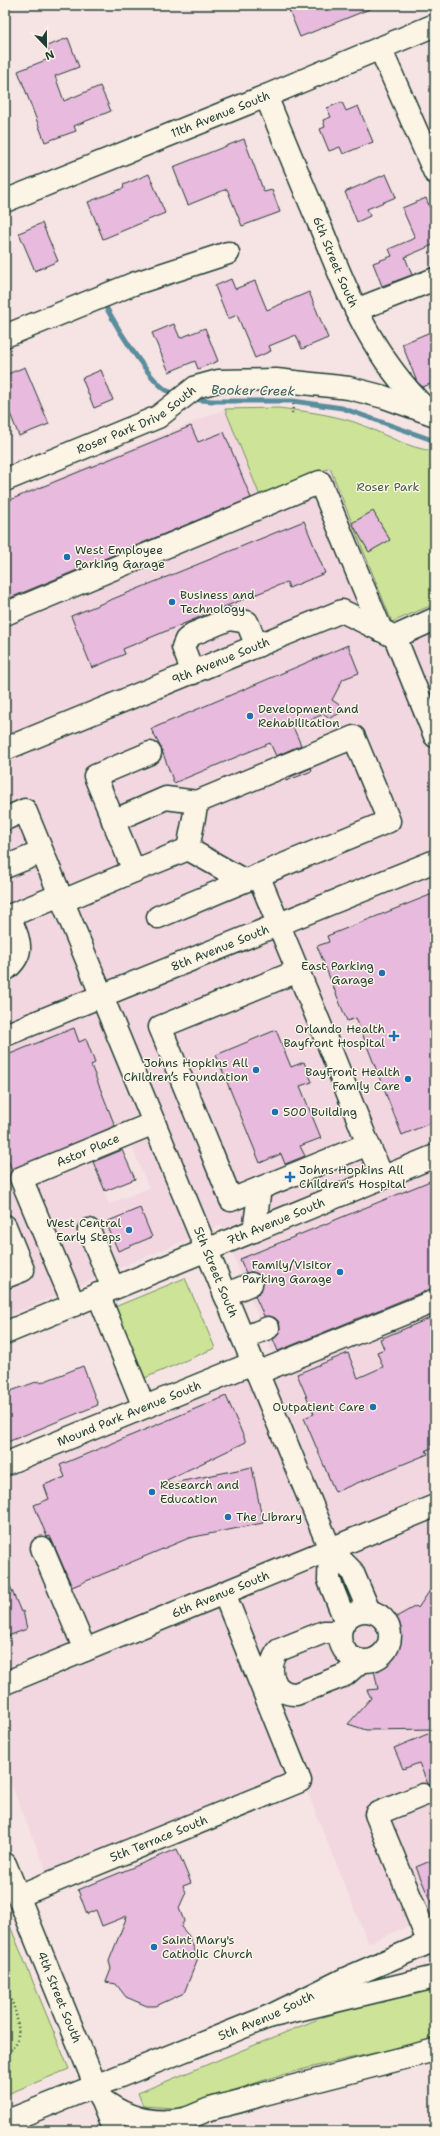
<svg xmlns="http://www.w3.org/2000/svg" width="440" height="2136" font-family="'Shantell Sans',sans-serif">
	<style>
		.built { fill: #f2d7e1; fill-rule: evenodd }
		.green { fill: #cce398; stroke: #769066 }
		.lines { fill: none; stroke-linecap: round; stroke-linejoin: round }
		.stream { stroke: #5a8d9d; stroke-width: 5 }
		.building { fill: #e8badd; stroke: #1f3d34 }
		.minor-casing { stroke: #1f3d34; stroke-width: 25 }
		.major-casing { stroke: #1f3d34; stroke-width: 25 }
		.highway-casing { stroke: #1f3d34; stroke-width: 25 }
		.path { stroke: #1f3d34; stroke-width: 2.5; stroke-dasharray: 1 3; stroke-linecap: butt }
		.minor { stroke: #fcf5e5; stroke-width: 22 }
		.major { stroke: #fcf5e5; stroke-width: 22 }
		.highway { stroke: #fcf5e5; stroke-width: 22 }
		.poi-dot { fill: #1f6fb2; stroke: #fcf5e5; stroke-width: 1.5 }
		.labels { text-anchor: middle; stroke-width: 3; stroke-linejoin: round; paint-order: stroke }
		.street-label { font-size: 12px; fill: #1f3d34; stroke: #fcf5e5 }
		.park-label { font-size: 12px; fill: #425e48; stroke: #fcf5e5 }
		.poi-label { font-size: 12px; fill: #1f3d34; stroke: #fcf5e5; text-anchor: start }
		.water-label { font-size: 13px; font-style: italic; fill: #385e60; stroke: #fcf5e5 }
	</style>
	<rect width="100%" height="100%" fill="#f6e3e3"/>
	<filter id="ink" filterUnits="userSpaceOnUse"><feTurbulence type="fractalNoise" baseFrequency=".025" numOctaves="2"/><feDisplacementMap in="SourceGraphic" scale="8" xChannelSelector="R" yChannelSelector="G"/><feConvolveMatrix kernelMatrix="1 2 1 2 8 2 1 2 1" color-interpolation-filters="sRGB"/></filter>
	<g filter="url(#ink)">
		<!-- built -->
		<path class="built" d="M 225,409 L 260,496 L 330,468 L 392,622 L 414,642 L 435,633 L 435,1915 L 368,1943 L 300,1774 L 48,1875 L 5,1769 L 5,1472 L 276,1361 L 221,1225 L 5,1317 L 5,500 ZM 129,1140 L 149,1188 L 109,1204 L 89,1156 Z"/>
		<!-- green -->
		<g class="green">
			<path d="M 278,408 C 303,411 329,414 354,422 C 380,431 407,449 435,451 L 435,604 L 392,622 L 330,468 L 260,496 L 225,409 Z"/>
			<polygon points="185,1278 215,1348 140,1380 110,1309"/>
			<polygon points="5,1914 69,2069 5,2095"/>
			<path d="M 435,1989 L 435,2039 C 353,2060 262,2071 187,2112 L 173,2108 L 143,2106 L 138,2093 L 323,2017 L 391,1998 Z"/>
		</g>
		<g class="lines">
			<!-- stream -->
			<g class="stream">
				<path d="M 107,309 C 118,329 147,377 166,390 C 169,392 174,393 177,394"/>
				<polyline points="191,399 212,401 293,401 342,408 435,441"/>
			</g>
		</g>
		<!-- building -->
		<g class="building">
			<polygon points="287,5 377,5 377,6 300,37"/>
			<polygon points="68,38 79,67 55,76 64,101 100,86 111,111 74,126 76,131 45,142 18,71 51,58 47,46"/>
			<polygon points="342,102 346,111 358,106 373,142 343,154 340,147 329,151 320,129 325,127 323,120 331,117 327,108"/>
			<polygon points="244,139 264,192 272,190 280,212 242,226 227,189 188,205 173,167"/>
			<polygon points="149,174 165,213 103,239 88,202 124,188 123,185"/>
			<polygon points="386,174 396,197 367,209 370,216 357,222 345,192"/>
			<polygon points="426,198 435,221 435,244 405,257 412,275 382,286 373,263 392,256 389,249 415,238 402,208"/>
			<polygon points="42,223 58,261 35,271 19,233"/>
			<polygon points="231,279 235,289 255,281 267,310 309,292 328,338 302,349 296,335 269,346 271,351 255,358 237,315 228,319 215,286"/>
			<polygon points="174,324 180,338 205,328 218,361 198,369 195,361 169,372 152,333"/>
			<polygon points="435,330 435,382 423,387 417,382 402,344"/>
			<polygon points="25,367 49,424 19,436 5,401 5,375"/>
			<polygon points="101,370 113,400 94,408 82,378"/>
			<polygon points="191,426 198,442 224,432 251,498 5,600 5,502"/>
			<polygon points="373,511 390,540 369,552 352,523"/>
			<polygon points="304,521 325,573 289,588 287,582 224,607 123,649 125,654 92,668 71,616"/>
			<polygon points="348,645 359,673 343,679 332,700 347,710 330,718 324,714 293,727 301,745 276,756 270,743 174,783 161,748 151,729"/>
			<polygon points="311,768 312,771 286,781 285,779"/>
			<polygon points="435,893 435,1121 402,1135 356,1018 347,1021 317,946 329,942 327,936"/>
			<polygon points="74,1028 79,1042 86,1039 95,1063 91,1065 115,1126 12,1170 5,1152 5,1056"/>
			<polygon points="276,1030 291,1067 304,1062 312,1082 300,1086 321,1138 300,1146 305,1156 285,1164 281,1154 260,1163 216,1055"/>
			<polygon points="122,1150 135,1179 105,1191 93,1162"/>
			<polygon points="435,1179 435,1287 278,1351 273,1339 280,1330 279,1323 275,1318 264,1316 255,1296 261,1291 263,1280 258,1274 252,1272 246,1273 240,1259"/>
			<polygon points="140,1208 152,1237 118,1251 106,1222"/>
			<polygon points="435,1316 435,1447 426,1450 428,1454 335,1492 304,1418 314,1414 297,1374 348,1353 358,1378 383,1367 377,1352 384,1349 380,1339"/>
			<polygon points="83,1366 98,1405 5,1443 5,1393 39,1381 40,1383"/>
			<polygon points="226,1396 246,1442 167,1480 168,1484 252,1467 263,1523 189,1538 72,1587 50,1536 47,1537 34,1505 49,1499 44,1485 65,1477 60,1465"/>
			<polygon points="5,1574 21,1612 23,1611 27,1629 5,1637"/>
			<polygon points="435,1583 435,1729 366,1730 348,1724 371,1698 367,1690 378,1689 374,1670 390,1662 398,1648 401,1639 400,1632 396,1617 416,1606 418,1608"/>
			<polygon points="435,1731 435,1793 431,1785 428,1784 419,1763 403,1769 394,1748"/>
			<polygon points="177,1849 191,1883 183,1886 186,1892 179,1908 184,1921 181,1927 189,1936 198,1958 184,1993 156,2006 147,2006 126,1997 116,1984 106,1982 111,1969 109,1961 127,1916 102,1926 96,1910 87,1914 78,1890"/>
			<polygon points="435,1859 435,1912 416,1867"/>
		</g>
		<g class="lines">
			<defs>
				<g id="minor">
					<polyline points="380,48 435,173"/>
					<path id="s1" d="M 266,96 C 284,140 302,184 321,228 C 349,298 372,356 427,410"/>
					<path id="s2" d="M 5,201 L 266,96 L 435,25"/>
					<polyline points="356,310 435,279"/>
					<polyline points="5,336 133,284 228,253"/>
					<path id="s3" d="M 5,480 L 158,417 L 196,387 L 218,381 L 276,380 L 349,388 L 384,397 L 435,415"/>
					<polyline points="5,614 320,482 381,630"/>
					<polyline points="395,637 435,736"/>
					<polyline points="395,637 435,619"/>
					<polyline points="193,673 183,647 186,640 193,634 229,619 247,622 257,646"/>
					<path id="s4" d="M 5,749 L 342,611 L 395,637"/>
					<polyline points="150,753 95,776 134,871 188,849"/>
					<path id="s5" d="M 5,819 L 25,810 L 330,1549"/>
					<polyline points="113,821 166,798 197,802"/>
					<polyline points="5,867 42,852"/>
					<polyline points="258,875 298,971"/>
					<polyline points="63,901 134,871"/>
					<polyline points="158,917 389,821 354,737 197,802 188,849 245,881"/>
					<path d="M 5,970 C 28,952 18,939 9,916 L 60,895"/>
					<path id="s6" d="M 5,1035 L 435,861"/>
					<polyline points="368,1144 383,1178"/>
					<polyline points="209,1146 160,1027 298,971 326,1039"/>
					<polyline points="212,1153 231,1200 368,1144 329,1046"/>
					<polyline points="5,1226 23,1270 5,1277"/>
					<polyline points="89,1230 113,1288"/>
					<polyline points="254,1231 260,1188"/>
					<polyline points="98,1294 144,1407"/>
					<polyline points="225,1295 251,1284"/>
					<path id="s7" d="M 74,1305 L 21,1178 L 154,1123"/>
					<path id="s8" d="M 5,1333 L 435,1156"/>
					<polyline points="243,1338 268,1328"/>
					<polyline points="257,1373 435,1301"/>
					<path id="s9" d="M 5,1464 L 253,1363"/>
					<polyline points="42,1548 85,1650"/>
					<circle cx="365" cy="1636" r="25"/>
					<polyline points="345,1620 329,1580 330,1549 352,1571 369,1611"/>
					<path d="M 340,1632 L 324,1632 L 279,1650 C 265,1666 272,1695 296,1694 L 345,1675 L 361,1661"/>
					<path id="s10" d="M 5,1683 L 435,1506"/>
					<polyline points="423,1795 376,1814 429,1943"/>
					<path id="s11" d="M 18,1896 L 300,1781 L 224,1593"/>
				</g>
				<g id="major">
					<path id="s12" d="M 5,1864 L 114,2131"/>
					<path id="s13" d="M 5,2122 L 268,2017 L 347,1978 L 435,1940"/>
				</g>
				<g id="highway">
					<polyline points="268,2017 435,1977"/>
					<path d="M 100,2098 C 125,2118 152,2126 184,2119 C 193,2117 201,2112 210,2109 C 227,2104 244,2101 260,2095 L 435,2050"/>
				</g>
			</defs>
			<!-- minor casing -->
			<use href="#minor" class="minor-casing"/>
			<!-- major casing -->
			<use href="#major" class="major-casing"/>
			<!-- highway casing -->
			<use href="#highway" class="highway-casing"/>
			<!-- path -->
			<g class="path">
				<polyline points="292,413 294,401"/>
				<path d="M 5,1985 C 12,2000 24,2029 15,2045 C 12,2049 8,2053 5,2057"/>
			</g>
			<!-- minor -->
			<use href="#minor" class="minor"/>
			<!-- major -->
			<use href="#major" class="major"/>
			<!-- highway -->
			<use href="#highway" class="highway"/>
		</g>
	</g>
	<!-- markers -->
	<g class="poi-dot">
		<circle cx="67" cy="557" r="4"/>
		<circle cx="172" cy="602" r="4"/>
		<circle cx="250" cy="716" r="4"/>
		<circle cx="382" cy="973" r="4"/>
		<path d="M392 1030h4v4h4v4h-4v4h-4v-4h-4v-4h4z"/>
		<circle cx="256" cy="1070" r="4"/>
		<circle cx="408" cy="1079" r="4"/>
		<circle cx="275" cy="1112" r="4"/>
		<path d="M288 1171h4v4h4v4h-4v4h-4v-4h-4v-4h4z"/>
		<circle cx="129" cy="1230" r="4"/>
		<circle cx="340" cy="1272" r="4"/>
		<circle cx="373" cy="1407" r="4"/>
		<circle cx="152" cy="1492" r="4"/>
		<circle cx="228" cy="1517" r="4"/>
		<circle cx="154" cy="1947" r="4"/>
	</g>
	<g class="labels">
		<!-- street labels -->
		<g class="street-label">
			<text dy="4" stroke="none"><textPath href="#s2" startOffset="232">11th Avenue South</textPath></text>
			<text dy="4" stroke="none"><textPath href="#s1" startOffset="180">6th Street South</textPath></text>
			<text dy="4" stroke="none"><textPath href="#s3" startOffset="145">Roser Park Drive South</textPath></text>
			<text dy="4" stroke="none"><textPath href="#s4" startOffset="233">9th Avenue South</textPath></text>
			<text dy="4" stroke="none"><textPath href="#s6" startOffset="232">8th Avenue South</textPath></text>
			<text dy="4" stroke="none"><textPath href="#s7" startOffset="210">Astor Place</textPath></text>
			<text dy="4" stroke="none"><textPath href="#s8" startOffset="293">7th Avenue South</textPath></text>
			<text dy="4" stroke="none"><textPath href="#s5" startOffset="522">5th Street South</textPath></text>
			<text dy="4" stroke="none"><textPath href="#s9" startOffset="134">Mound Park Avenue South</textPath></text>
			<text dy="4" stroke="none"><textPath href="#s10" startOffset="233">6th Avenue South</textPath></text>
			<text dy="4" stroke="none"><textPath href="#s11" startOffset="152">5th Terrace South</textPath></text>
			<text dy="4" stroke="none"><textPath href="#s12" startOffset="144">4th Street South</textPath></text>
			<text dy="4" stroke="none"><textPath href="#s13" startOffset="282">5th Avenue South</textPath></text>
		</g>
		<!-- park labels -->
		<g class="park-label">
			<text x="388" y="491">Roser Park</text>
		</g>
		<!-- poi labels -->
		<g class="poi-label">
			<text x="75" y="554">West Employee<tspan x="75" dy="14">Parking Garage</tspan></text>
			<text x="180" y="599">Business and<tspan x="180" dy="14">Technology</tspan></text>
			<text x="258" y="713">Development and<tspan x="258" dy="14">Rehabilitation</tspan></text>
			<text x="374" y="970" text-anchor="end">East Parking<tspan x="374" dy="14">Garage</tspan></text>
			<text x="385" y="1033" text-anchor="end">Orlando Health<tspan x="385" dy="14">Bayfront Hospital</tspan></text>
			<text x="248" y="1067" text-anchor="end">Johns Hopkins All<tspan x="248" dy="14">Children’s Foundation</tspan></text>
			<text x="400" y="1076" text-anchor="end">BayFront Health<tspan x="400" dy="14">Family Care</tspan></text>
			<text x="283" y="1116">500 Building</text>
			<text x="299" y="1174">Johns Hopkins All<tspan x="299" dy="14">Children's Hospital</tspan></text>
			<text x="121" y="1227" text-anchor="end">West Central<tspan x="121" dy="14">Early Steps</tspan></text>
			<text x="332" y="1269" text-anchor="end">Family/Visitor<tspan x="332" dy="14">Parking Garage</tspan></text>
			<text x="365" y="1411" text-anchor="end">Outpatient Care</text>
			<text x="160" y="1489">Research and<tspan x="160" dy="14">Education</tspan></text>
			<text x="236" y="1521">The Library</text>
			<text x="162" y="1944">Saint Mary's<tspan x="162" dy="14">Catholic Church</tspan></text>
		</g>
		<!-- water labels -->
		<g class="water-label">
			<text transform="translate(253 390) rotate(1)" y="5">Booker Creek</text>
		</g>
	</g>
	<!-- margin -->
	<rect width="440" height="2136" fill="none" stroke="#fcf5e5" stroke-width="20"/>
	<rect x="10" y="10" width="420" height="2116" fill="none" stroke="#1f3d34" stroke-width="1.5" filter="url(#ink)"/>
	<!-- north arrow -->
	<g transform="translate(46 46) rotate(158)" stroke="#fcf5e5" stroke-width="3" paint-order="stroke">
	<path d="M0-3L7 15L0 10L-7 15Z" fill="#1f3d34"/>
	<text y="-6" font-size="11" font-weight="bold" text-anchor="middle" fill="#1f3d34">N</text>
	</g>
</svg>
